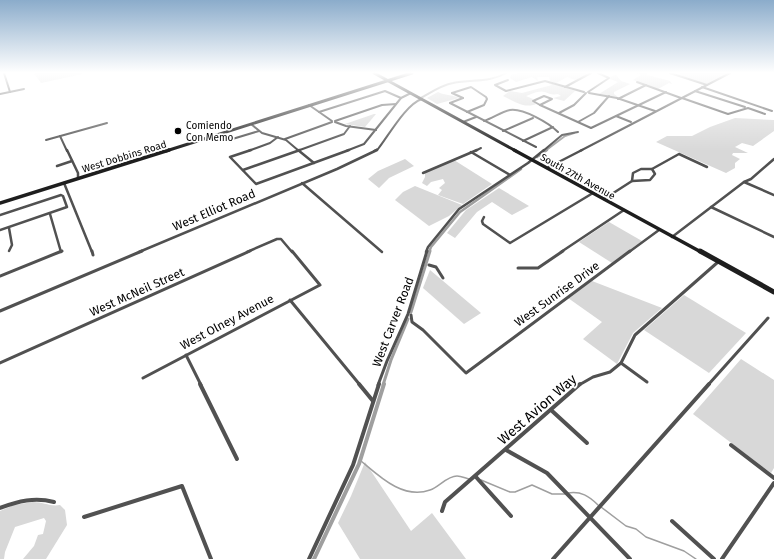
<svg xmlns="http://www.w3.org/2000/svg" width="774" height="559" font-family="'Fira Sans',sans-serif">
	<style>
		.green { fill: #d8d8d8 }
		.lines { fill: none; stroke-linecap: round; stroke-linejoin: round }
		.stream { stroke: #9f9f9f; stroke-width: 1.5 }
		.canal-far3 { stroke: #9f9f9f; stroke-width: 2 }
		.canal-far2 { stroke: #9f9f9f; stroke-width: 2.5 }
		.canal-far1 { stroke: #9f9f9f; stroke-width: 3 }
		.canal { stroke: #9f9f9f; stroke-width: 4 }
		.street-far3 { stroke: #515151; stroke-width: 2 }
		.street-far2 { stroke: #515151; stroke-width: 2.5 }
		.street-far1 { stroke: #515151; stroke-width: 3 }
		.street { stroke: #515151; stroke-width: 4 }
		.secondary-far2 { stroke: #1e1e1e; stroke-width: 3 }
		.secondary-far1 { stroke: #1e1e1e; stroke-width: 3.5 }
		.secondary { stroke: #1e1e1e; stroke-width: 5 }
		.poi-dot { fill: #000; stroke: #fff; stroke-width: 1.5 }
		.labels { text-anchor: middle; stroke-width: 3.5; stroke-linejoin: round; paint-order: stroke }
		.far-poi-label { font-size: 10px; fill: #000; stroke: #fff; text-anchor: start }
		.far-street-label { font-size: 10px; fill: #000; stroke: #fff }
		.street-label { font-size: 12px; fill: #000; stroke: #fff }
		.near-street-label { font-size: 14px; fill: #000; stroke: #fff }
	</style>
	<rect width="100%" height="100%" fill="#fff"/>
	<!-- green -->
	<g class="green">
		<polygon points="34,73 87,73 41,83"/>
		<polygon points="518,73 585,73 587,74 576,80 567,77 556,83 550,81 549,77 537,77 538,81 532,77 516,82 510,78 511,75"/>
		<polygon points="636,73 648,73 647,75 670,81 672,84 669,83 658,89 633,80 641,75"/>
		<polygon points="680,73 727,73 706,84 678,75"/>
		<polygon points="614,75 616,75 621,81 630,84 614,92 614,94 618,97 599,94 618,82 610,79 610,77"/>
		<path d="M 546,82 L 583,93 L 575,91 L 564,101 L 553,98 L 561,96 L 558,94 C 552,95 550,94 545,92 C 539,90 531,94 526,96 L 533,99 L 532,101 L 536,104 C 524,109 514,101 503,96 L 510,91 L 522,93 L 552,85 Z"/>
		<path d="M 438,92 C 445,96 451,94 459,98 L 437,104 L 427,98 Z"/>
		<polygon points="374,114 376,114 365,127 345,124"/>
		<polygon points="735,118 774,120 774,131 753,146 742,143 735,147 748,153 733,153 732,155 740,159 735,163 735,168 726,173 656,142 667,136 692,136 710,127"/>
		<polygon points="405,159 414,166 389,178 379,188 368,179 378,171"/>
		<polygon points="454,160 492,184 463,204 438,195 442,190 439,188 445,183 443,179 431,182 427,186 422,183 425,177 425,172"/>
		<polygon points="415,186 462,205 449,216 429,226 395,200 403,192"/>
		<polygon points="499,188 529,206 512,215 492,202 477,212 455,238 447,233 466,210"/>
		<polygon points="609,222 642,241 612,263 579,242"/>
		<polygon points="430,270 481,313 464,324 423,288"/>
		<polygon points="592,281 662,308 633,333 617,364 583,339 602,322 568,298"/>
		<polygon points="684,295 746,333 709,373 644,330"/>
		<polygon points="741,359 774,380 774,468 771,473 693,414"/>
		<polygon points="365,462 411,531 432,513 466,559 360,559 338,523 351,496"/>
		<path d="M 33,502 C 43,502 51,507 60,505 L 65,510 L 67,525 L 46,559 L 23,559 L 34,546 L 38,535 L 43,534 L 46,521 L 44,518 L 15,527 L 5,552 L 4,559 L 0,559 L 0,511 L 14,505 Z"/>
	</g>
	<g class="lines">
		<!-- stream -->
		<g class="stream">
			<path d="M 360,460 C 379,476 403,500 430,490 C 439,487 447,476 457,476 C 461,476 465,478 469,479"/>
			<polyline points="481,480 510,492 515,492 532,485 552,494 565,494"/>
			<path d="M 568,493 C 581,491 589,496 598,505"/>
			<polyline points="601,507 626,526 636,529 646,537 684,551 696,559"/>
		</g>
		<!-- canal-far3 -->
		<g class="canal-far3">
			<path d="M 419,99 C 430,93 441,85 453,83 C 472,79 489,83 506,73"/>
			<polyline points="545,151 565,136 574,133"/>
		</g>
		<!-- canal-far2 -->
		<g class="canal-far2">
			<polyline points="537,157 547,150"/>
			<polyline points="429,252 431,247 460,212 521,169"/>
		</g>
		<!-- canal-far1 -->
		<g class="canal-far1">
			<polyline points="411,312 430,251"/>
			<polyline points="383,385 391,360 408,319"/>
		</g>
		<!-- canal -->
		<polyline class="canal" points="314,559 359,464 384,384"/>
		<!-- street-far3 -->
		<g class="street-far3">
			<polyline points="4,73 10,92"/>
			<polyline points="670,73 707,85"/>
			<polyline points="508,80 495,85 506,91 545,81 584,92"/>
			<polyline points="637,82 681,98"/>
			<polyline points="565,87 591,73"/>
			<polyline points="702,87 772,111"/>
			<polyline points="695,91 745,107"/>
			<polyline points="588,92 609,78 598,73"/>
			<polyline points="452,93 471,87 486,97 487,99 484,105 467,112"/>
			<polyline points="452,93 463,98"/>
			<polyline points="589,93 617,98 655,111"/>
			<polyline points="0,94 24,89"/>
			<polygon points="544,96 552,99 540,105 533,101"/>
			<polyline points="682,98 728,114 748,108 765,114"/>
			<polyline points="618,99 646,85"/>
			<polyline points="450,103 536,147"/>
			<polyline points="450,103 463,98"/>
			<polyline points="309,105 332,121"/>
			<polyline points="540,105 591,128 666,92"/>
			<polyline points="319,112 385,91 401,98"/>
			<polyline points="559,113 574,105 586,93"/>
			<polyline points="616,116 631,122"/>
			<polyline points="335,121 382,105 396,104"/>
			<path d="M 484,121 C 493,118 501,112 510,110 C 523,108 549,123 558,132"/>
			<polyline points="335,122 346,126 376,130"/>
			<polyline points="463,122 476,117"/>
			<polyline points="578,122 594,113 609,96"/>
			<polyline points="251,124 262,133 286,140 299,151"/>
			<polyline points="503,131 533,118"/>
			<polyline points="60,136 67,151"/>
			<polyline points="285,139 332,122"/>
			<polyline points="46,140 107,123"/>
			<polyline points="229,140 259,131"/>
			<polyline points="523,141 553,127"/>
			<polyline points="248,151 270,143 278,137"/>
			<polyline points="297,151 344,134 350,126"/>
			<polyline points="346,151 364,144 401,98 411,93"/>
			<path d="M 374,151 L 378,149 C 389,135 406,104 422,99"/>
			<polyline points="475,151 481,148"/>
			<polyline points="543,151 562,135 578,132"/>
			<polyline points="580,151 730,73"/>
		</g>
		<!-- street-far2 -->
		<g class="street-far2">
			<polyline points="67,150 78,173 78,178"/>
			<polyline points="251,150 230,157 256,184 349,150"/>
			<polyline points="298,150 314,163"/>
			<polyline points="471,152 510,175"/>
			<polyline points="57,166 72,161"/>
			<polyline points="547,168 582,150"/>
			<polyline points="243,170 300,150"/>
			<polyline points="423,173 477,150"/>
			<polyline points="632,181 633,173 641,169 652,169 679,154 707,167"/>
			<polyline points="744,182 774,195"/>
			<polyline points="64,183 92,252"/>
			<polyline points="302,183 382,252"/>
			<polyline points="604,199 632,181 650,180 655,174 652,169"/>
			<polyline points="711,207 774,237"/>
			<polyline points="50,214 61,252"/>
			<polyline points="0,215 61,195 63,196 67,207 0,230"/>
			<polyline points="484,217 482,221 483,224 510,243 593,193"/>
			<polyline points="9,228 12,245 9,251"/>
			<polyline points="672,237 744,182 751,179 774,159"/>
			<polyline points="139,252 337,169 377,150"/>
			<polyline points="247,252 277,239 281,239 292,252"/>
			<polyline points="426,252 428,247 459,209 528,163 544,150"/>
			<polyline points="561,252 624,210"/>
			<polyline points="629,252 659,230"/>
		</g>
		<!-- street-far1 -->
		<g class="street-far1">
			<polyline points="92,251 93,255"/>
			<polyline points="429,265 436,267 443,278"/>
			<polyline points="518,268 538,268 563,251"/>
			<polyline points="0,276 62,251"/>
			<polyline points="290,300 360,385"/>
			<polyline points="0,311 142,251"/>
			<polyline points="411,315 412,322 423,330 466,373 630,251"/>
			<polyline points="186,355 201,385"/>
			<polyline points="0,363 250,251"/>
			<polyline points="621,363 647,382"/>
			<polyline points="143,378 320,285 292,251"/>
			<polyline points="378,385 387,361 408,314 427,251"/>
			<polyline points="579,385 593,377 610,372 621,363 635,335 718,262"/>
			<polyline points="708,385 768,318"/>
		</g>
		<!-- street -->
		<g class="street">
			<polyline points="200,384 237,459"/>
			<polyline points="359,384 373,401"/>
			<polyline points="551,410 587,443"/>
			<polyline points="731,445 774,478"/>
			<polyline points="506,450 547,473 630,559"/>
			<polyline points="476,477 511,516"/>
			<path d="M 0,508 C 18,501 35,497 54,502"/>
			<polyline points="442,511 445,502 580,384"/>
			<polyline points="84,517 182,486 211,559"/>
			<polyline points="672,521 714,559"/>
			<polyline points="309,559 353,465 379,384"/>
			<polyline points="553,559 709,384"/>
			<polyline points="722,559 774,483"/>
		</g>
		<!-- secondary-far2 -->
		<g class="secondary-far2">
			<polyline points="374,73 516,151"/>
			<polyline points="166,151 412,73"/>
		</g>
		<!-- secondary-far1 -->
		<g class="secondary-far1">
			<polyline points="514,150 701,252"/>
			<polyline points="0,203 169,150"/>
		</g>
		<!-- secondary -->
		<polyline class="secondary" points="700,251 774,292"/>
	</g>
	<!-- sky -->
	<linearGradient id="sky" x2="0" y2="1"><stop stop-color="#8baccb"/><stop offset="0.48" stop-color="#fff"/><stop offset="1" stop-color="#fff" stop-opacity="0"/></linearGradient>
	<rect width="774" height="151" fill="url(#sky)"/>
	<!-- markers -->
	<circle class="poi-dot" cx="178" cy="131" r="4"/>
	<g class="labels">
		<!-- far-poi labels -->
		<g class="far-poi-label">
			<text x="186" y="129">Comiendo<tspan x="186" dy="12">Con Memo</tspan></text>
		</g>
		<!-- far-street labels -->
		<g class="far-street-label">
			<text transform="translate(124 156) rotate(-17)" y="4">West Dobbins Road</text>
			<text transform="translate(578 176) rotate(29)" y="4">South 27th Avenue</text>
		</g>
		<!-- street labels -->
		<g class="street-label">
			<text transform="translate(214 210) rotate(-23)" y="4">West Elliot Road</text>
			<text transform="translate(137 292) rotate(-24)" y="4">West McNeil Street</text>
			<text transform="translate(557 294) rotate(-36)" y="4">West Sunrise Drive</text>
			<text transform="translate(227 322) rotate(-28)" y="4">West Olney Avenue</text>
			<text transform="translate(393 322) rotate(-69)" y="4">West Carver Road</text>
		</g>
		<!-- near-street labels -->
		<g class="near-street-label">
			<text transform="translate(537 409) rotate(-41)" y="5">West Avion Way</text>
		</g>
	</g>
</svg>
